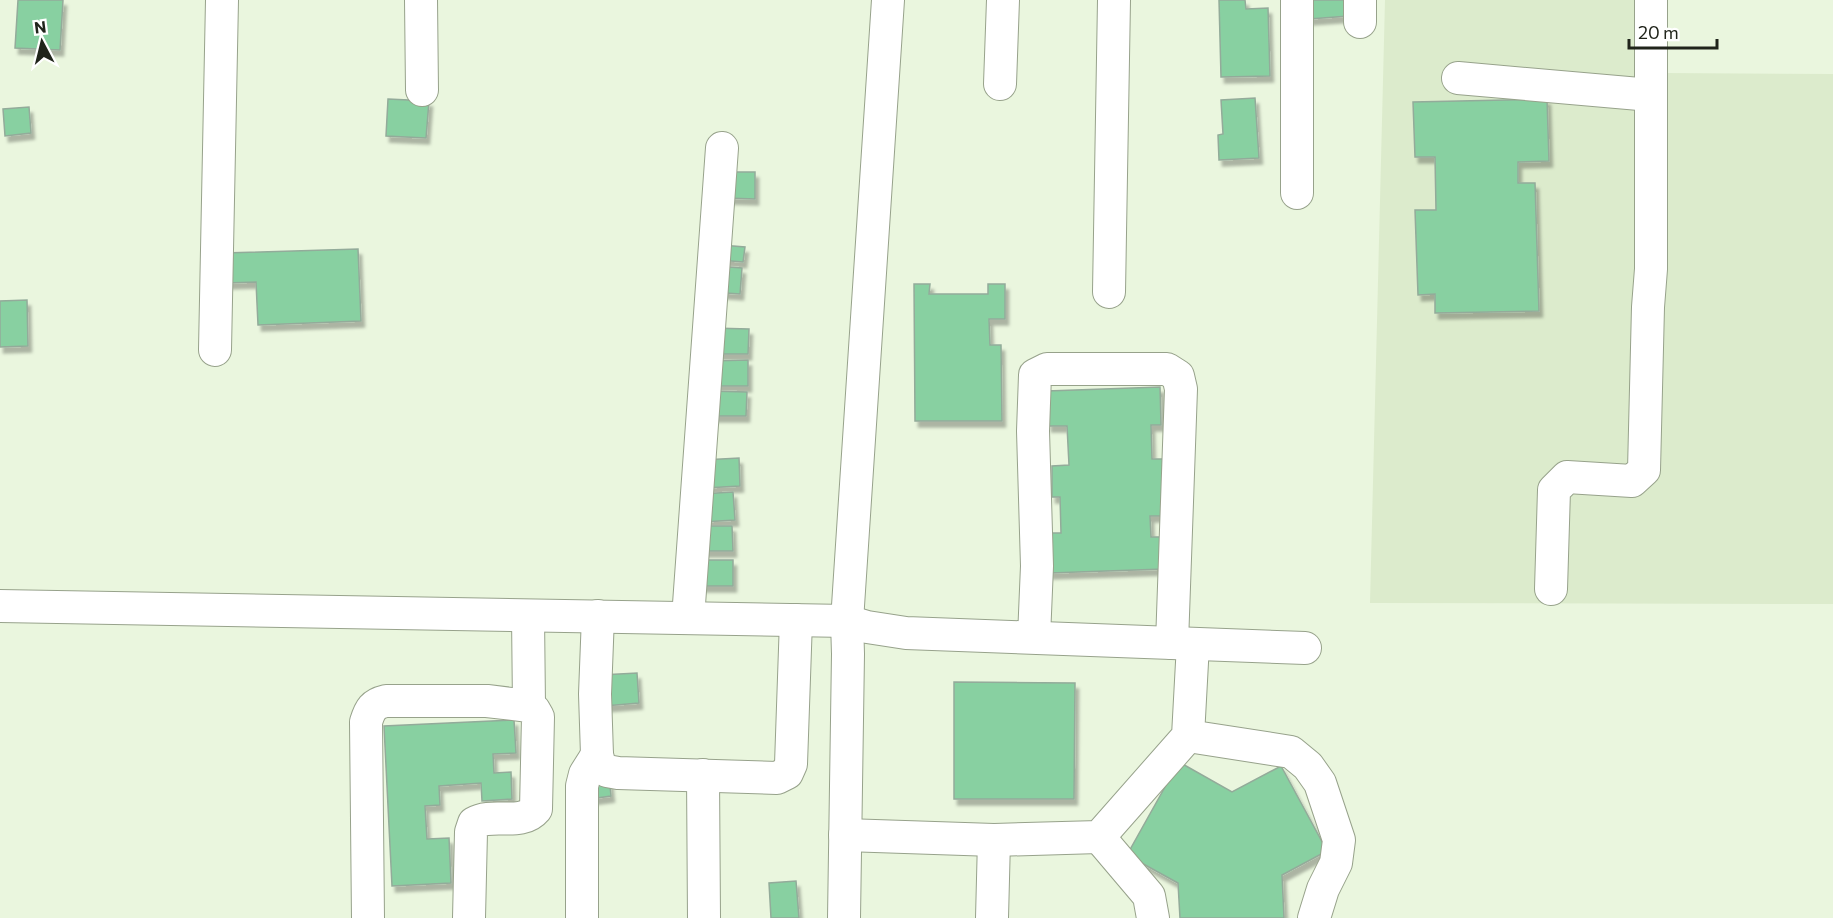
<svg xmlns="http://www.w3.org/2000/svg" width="1833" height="918" font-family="Commissioner,sans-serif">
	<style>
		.built { fill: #dcebcc }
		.building { fill: #88d0a1; stroke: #93ab9a; stroke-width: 1.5; filter: url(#shadow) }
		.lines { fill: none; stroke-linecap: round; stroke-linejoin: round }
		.minor-casing { stroke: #97a28b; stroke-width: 34 }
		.minor { stroke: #fff; stroke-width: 32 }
	</style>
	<defs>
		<filter id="shadow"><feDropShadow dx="3.5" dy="6" stdDeviation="1.5" flood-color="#0004"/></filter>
	</defs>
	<rect width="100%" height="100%" fill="#eaf6de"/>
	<!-- built -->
	<polygon class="built" points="1385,0 1661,0 1663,73 1833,74 1833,604 1370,603"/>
	<!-- building -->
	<g class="building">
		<polygon points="18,0 63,0 60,50 15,48"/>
		<polygon points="1219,0 1245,0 1246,9 1268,8 1270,76 1221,77"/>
		<polygon points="1308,0 1348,0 1349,16 1309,19"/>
		<polygon points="1255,98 1259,158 1219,160 1218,135 1223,134 1221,100"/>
		<polygon points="388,99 429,101 426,138 386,136"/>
		<polygon points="1547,99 1549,161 1518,162 1518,183 1535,183 1539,311 1435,313 1435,294 1418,295 1415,210 1436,210 1435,157 1415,157 1413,102"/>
		<polygon points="29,107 31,133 5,136 3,109"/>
		<polygon points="726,172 755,172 755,199 725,198"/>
		<polygon points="721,245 745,247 743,262 719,260"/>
		<polygon points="358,249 361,321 258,325 256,282 224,283 223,253"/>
		<polygon points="715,266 742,268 740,294 712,292"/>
		<polygon points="914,284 930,284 929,294 988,294 988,284 1005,284 1005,319 989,319 990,345 1001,345 1002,421 915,421"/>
		<polygon points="27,300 28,346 0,347 0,301"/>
		<polygon points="712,328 749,329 748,354 711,354"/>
		<polygon points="748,360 748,386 711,386 710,361"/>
		<polygon points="1160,387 1161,425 1151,425 1152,459 1163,459 1165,516 1150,516 1151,537 1163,537 1164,569 1049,573 1048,533 1061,533 1060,497 1052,497 1052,466 1069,465 1067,426 1048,426 1047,391"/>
		<polygon points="708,391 747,392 746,416 707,416"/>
		<polygon points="739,458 740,486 705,488 703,460"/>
		<polygon points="733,492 735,520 703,522 701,494"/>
		<polygon points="698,526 732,526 733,551 699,551"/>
		<rect x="696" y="560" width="37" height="26"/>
		<polygon points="637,673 639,703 604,706 601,675"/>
		<polygon points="954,682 1075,683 1074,799 954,799"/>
		<polygon points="514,720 516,753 493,754 494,773 511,772 512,799 482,801 481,783 439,786 440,805 425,806 427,839 449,838 451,883 392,886 384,726"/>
		<polygon points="1179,762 1232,792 1281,766 1327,851 1282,875 1284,918 1180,918 1178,883 1127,855"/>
		<polygon points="609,777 611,796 590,799 588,780"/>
		<polygon points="796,881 799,918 771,918 769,883"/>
	</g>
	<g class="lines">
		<defs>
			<g id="minor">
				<polyline points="421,0 422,90"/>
				<polyline points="1297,0 1297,193"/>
				<polyline points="1360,0 1360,22"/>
				<polyline points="1458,78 1651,95"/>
				<polyline points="1000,84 1003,0"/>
				<polyline points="1109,292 1114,0"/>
				<polyline points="215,350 222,0"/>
				<polyline points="1551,589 1554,490 1567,477 1632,481 1644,470 1648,307 1651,269 1651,0"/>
				<polyline points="0,606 847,621 867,627 906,633 1305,648"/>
				<polyline points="528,616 529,706"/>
				<polyline points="598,616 595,694 597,755 600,766 607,771 618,773 777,778 787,773 791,764 796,620"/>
				<polyline points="688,618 722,148"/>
				<polyline points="1034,637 1037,566 1033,431 1035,375 1047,369 1167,369 1178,376 1181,389 1172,643"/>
				<polyline points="1188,736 1291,752 1308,766 1320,783 1339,840 1336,863 1323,889 1314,918"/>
				<polyline points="703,775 704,918"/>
				<polyline points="845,835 994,840 1099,837 1188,736 1193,644"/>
				<polyline points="1099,837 1149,896 1153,918"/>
				<path d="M 368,918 L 366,722 C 370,709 373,704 386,701 L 487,701 L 529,706 L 534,710 L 538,717 L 536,809 C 521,827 493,812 474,823 L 471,832 L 469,918"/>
				<polyline points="582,918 582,786 585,774 597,755"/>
				<polyline points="844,918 848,654 847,621 888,0"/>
				<polyline points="992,918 994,840"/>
			</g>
		</defs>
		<!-- minor casing -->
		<use href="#minor" class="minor-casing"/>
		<!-- minor -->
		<use href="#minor" class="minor"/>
	</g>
	<!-- north arrow -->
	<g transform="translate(42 42) rotate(353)" stroke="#ffffff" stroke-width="4.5" paint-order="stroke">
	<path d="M0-4.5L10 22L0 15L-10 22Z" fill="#20241b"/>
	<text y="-9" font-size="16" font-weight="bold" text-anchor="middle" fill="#20241b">N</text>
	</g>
	<!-- scale -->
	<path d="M1629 39v9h88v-9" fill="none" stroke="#20241b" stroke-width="3"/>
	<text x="1638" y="39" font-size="18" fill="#20241b" stroke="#ffffff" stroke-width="4.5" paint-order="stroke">20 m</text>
</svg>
